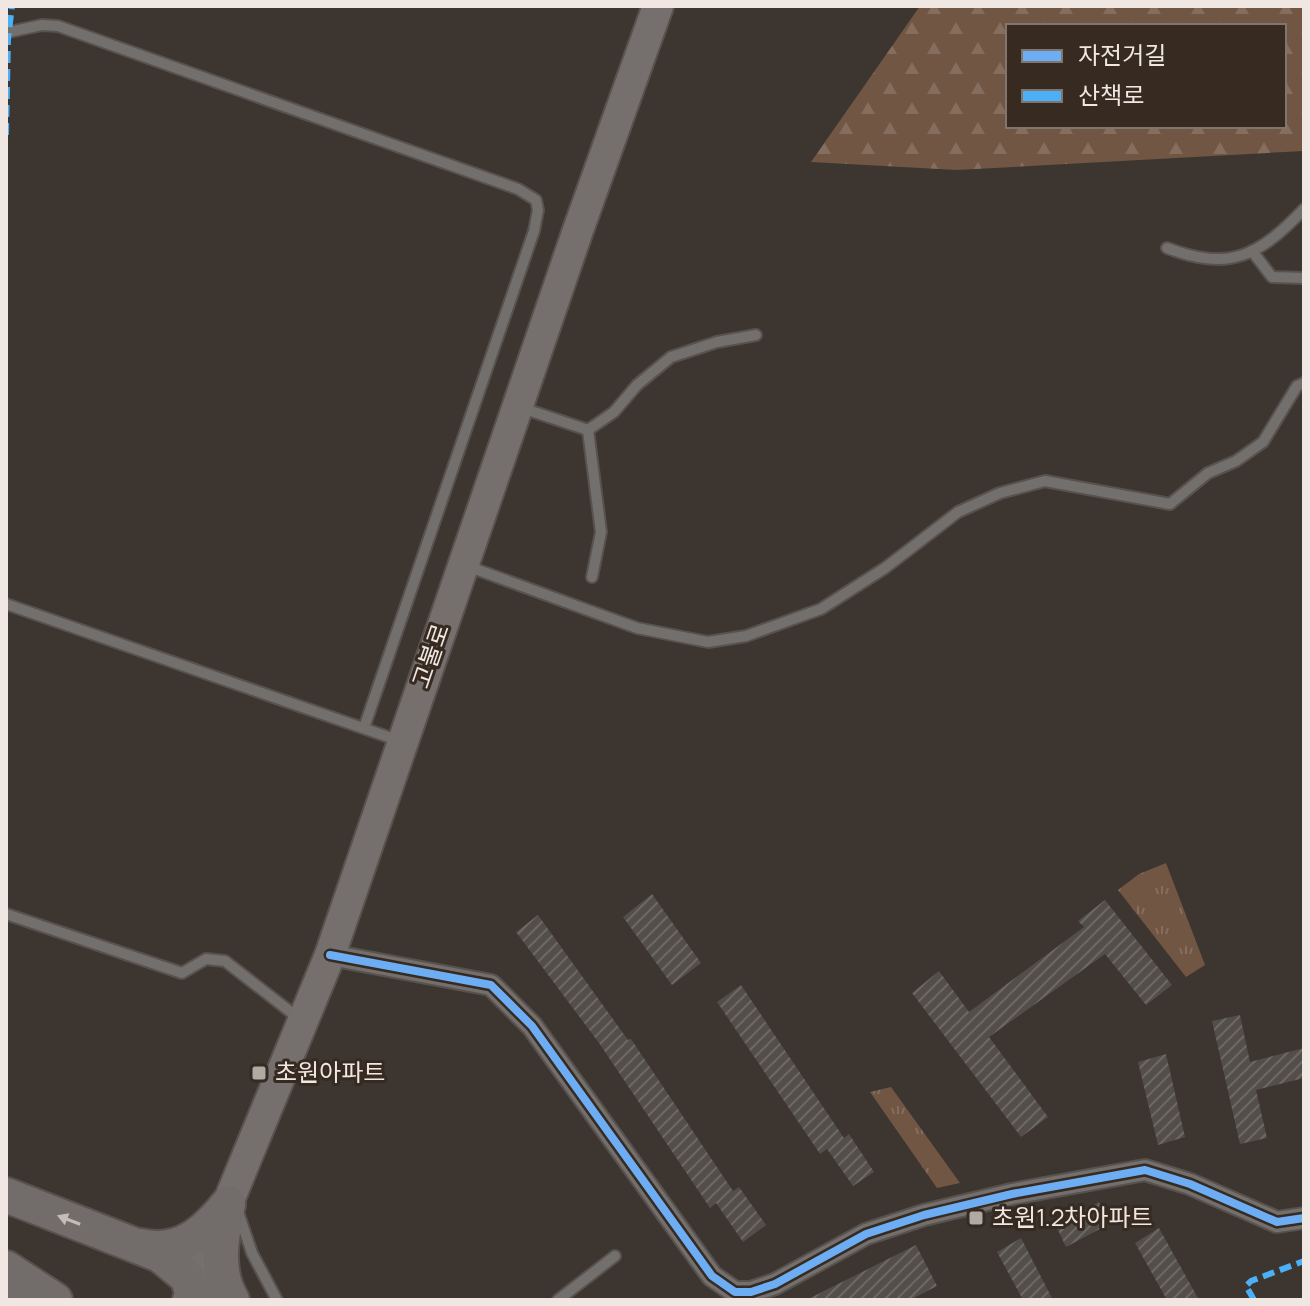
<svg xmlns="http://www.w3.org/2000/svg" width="1310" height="1306" font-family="Manrope,'Noto Sans KR',sans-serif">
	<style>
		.forest { fill: url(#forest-firs); fill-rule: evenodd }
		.park { fill: url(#park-tufts) }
		.building { fill: url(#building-hatch) }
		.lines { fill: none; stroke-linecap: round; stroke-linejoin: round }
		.service-casing { stroke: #58514d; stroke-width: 14 }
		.minor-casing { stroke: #58514d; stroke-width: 24 }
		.secondary-casing { stroke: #58514d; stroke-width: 34 }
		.trunk-casing { stroke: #58514d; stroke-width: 38 }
		.service { stroke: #726f6c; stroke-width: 10 }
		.minor { stroke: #726f6c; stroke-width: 20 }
		.secondary { stroke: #75706d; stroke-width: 30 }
		.trunk { stroke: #726d6a; stroke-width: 34 }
		.quiet { stroke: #4cb0f7; stroke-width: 6; stroke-dasharray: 12 6; stroke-linecap: butt }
		.cycleway-casing { stroke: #362a21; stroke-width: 13 }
		.cycleway { stroke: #6dadf4; stroke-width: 8 }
		.oneway { fill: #c4bcb8 }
		.poi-dot { fill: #b1a9a4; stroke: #362a21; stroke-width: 3 }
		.labels { text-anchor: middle; stroke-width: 6; stroke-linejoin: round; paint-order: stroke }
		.street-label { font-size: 24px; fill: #f0e7e2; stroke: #362a21 }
		.poi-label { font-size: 24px; fill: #f0e7e2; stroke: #362a21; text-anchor: start }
	</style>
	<defs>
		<pattern id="forest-firs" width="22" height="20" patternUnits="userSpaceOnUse" patternTransform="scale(2)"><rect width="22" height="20" fill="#715643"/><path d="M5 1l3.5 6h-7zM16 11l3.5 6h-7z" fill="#866e5e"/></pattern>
		<pattern id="park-tufts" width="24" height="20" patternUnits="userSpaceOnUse" patternTransform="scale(2)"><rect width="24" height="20" fill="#715643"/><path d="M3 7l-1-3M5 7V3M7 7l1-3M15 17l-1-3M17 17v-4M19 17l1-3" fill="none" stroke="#866e5e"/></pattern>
		<pattern id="building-hatch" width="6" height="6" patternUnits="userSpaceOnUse" patternTransform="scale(2)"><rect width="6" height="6" fill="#534e4a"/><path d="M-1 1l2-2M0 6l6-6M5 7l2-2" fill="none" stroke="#6c6864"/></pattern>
	</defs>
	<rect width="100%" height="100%" fill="#3c3530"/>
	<!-- forest -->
	<path class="forest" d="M 920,6 L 1304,6 L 1304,151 L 957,170 L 811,162 ZM 1008,26 L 1284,26 L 1284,126 L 1008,126 Z"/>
	<!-- park -->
	<g class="park">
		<polygon points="1166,863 1205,965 1186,977 1118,890 1139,874"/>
		<polygon points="891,1087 960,1183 937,1188 870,1092"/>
	</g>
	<!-- building -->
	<g class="building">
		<polygon points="652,894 701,963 672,985 623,917"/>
		<polygon points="1105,900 1172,985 1146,1005 1105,954 989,1037 1048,1117 1021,1137 912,993 939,971 969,1012 1084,927 1078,921"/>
		<polygon points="538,915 628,1040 631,1039 733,1191 739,1187 766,1225 743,1242 716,1203 710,1208 599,1043 516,932"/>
		<polygon points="741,985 844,1138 849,1134 874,1172 853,1186 827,1149 820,1154 717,1002"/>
		<polygon points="1240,1015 1250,1062 1304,1048 1304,1078 1256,1090 1267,1138 1240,1144 1212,1021"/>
		<polygon points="1166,1054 1185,1137 1158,1145 1138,1062"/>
		<polygon points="1099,1202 1111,1223 1066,1247 1056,1226"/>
		<polygon points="1159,1228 1199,1300 1167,1300 1135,1243"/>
		<polygon points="1021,1238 1053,1300 1023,1300 997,1252"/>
		<polygon points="916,1245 937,1286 910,1300 806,1300"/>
	</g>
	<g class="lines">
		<defs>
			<g id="service">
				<polyline points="9,32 42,25 58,26 518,189 536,200 538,210 534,231 364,728"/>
				<path d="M 1167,248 C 1230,272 1259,256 1304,209"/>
				<polyline points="1252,251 1272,277 1304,278"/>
				<polyline points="519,407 588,430"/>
				<polyline points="467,566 637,628 708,642 746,636 821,609 885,568 958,512 1000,493 1045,481 1170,504 1208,473 1236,461 1263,442 1297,386 1304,383"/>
				<polyline points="592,577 601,532 588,430 614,412 637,385 671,357 717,342 756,335"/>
				<polyline points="6,604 400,741"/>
				<polyline points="6,914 182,973 206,959 225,961 301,1020"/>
				<polyline points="238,1212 252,1253 277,1300"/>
				<polyline points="558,1300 615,1256"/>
			</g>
			<polyline id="minor" points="330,955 491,985 532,1026 712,1276 735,1292 751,1292 775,1284 866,1234 924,1215 1012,1194 1145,1170 1190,1184 1277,1222 1304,1218"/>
			<polyline id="secondary" points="188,1300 330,955 577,233 658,6"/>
			<g id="trunk">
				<polyline points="6,1195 160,1255 187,1277 192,1291 217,1300"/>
				<path d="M 228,1204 C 222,1235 214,1270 232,1300"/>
				<path d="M 141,1246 C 180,1255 205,1232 228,1204"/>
				<polyline points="6,1268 55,1300"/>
				<polyline points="6,1299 8,1300"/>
			</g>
		</defs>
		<!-- service casing -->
		<use href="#service" class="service-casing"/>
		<!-- minor casing -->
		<use href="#minor" class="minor-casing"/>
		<!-- secondary casing -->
		<use href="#secondary" class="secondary-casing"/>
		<!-- trunk casing -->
		<use href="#trunk" class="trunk-casing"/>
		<!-- service -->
		<use href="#service" class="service"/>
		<!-- minor -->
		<use href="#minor" class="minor"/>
		<!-- secondary -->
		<use href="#secondary" class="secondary"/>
		<!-- trunk -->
		<use href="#trunk" class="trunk"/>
		<!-- quiet -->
		<g class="quiet">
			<polyline points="6,135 8,39 12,6"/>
			<polyline points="1254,1300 1246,1286 1251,1281 1304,1261"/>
		</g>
		<defs>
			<polyline id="cycleway" points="330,955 491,985 532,1026 712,1276 735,1292 751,1292 775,1284 866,1234 924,1215 1012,1194 1145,1170 1190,1184 1277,1222 1304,1218"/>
		</defs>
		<!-- cycleway casing -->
		<use href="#cycleway" class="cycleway-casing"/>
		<!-- cycleway -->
		<use href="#cycleway" class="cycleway"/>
	</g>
	<!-- one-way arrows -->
	<defs><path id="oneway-solid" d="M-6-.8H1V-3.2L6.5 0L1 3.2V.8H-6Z" transform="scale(2)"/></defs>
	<use class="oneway" href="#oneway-solid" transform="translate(69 1220) rotate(-159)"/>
	<!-- markers -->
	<g class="poi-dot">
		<rect x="251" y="1065" width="16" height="16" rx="4"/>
		<rect x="968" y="1210" width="16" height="16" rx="4"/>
	</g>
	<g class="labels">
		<!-- street labels -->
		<g class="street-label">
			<text transform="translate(431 656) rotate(-71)" y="8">고불로</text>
		</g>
		<!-- poi labels -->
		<g class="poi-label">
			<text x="275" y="1081">초원아파트</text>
			<text x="992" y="1226">초원1.2차아파트</text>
		</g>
	</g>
	<!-- border -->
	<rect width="1310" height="1306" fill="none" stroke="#f0e7e2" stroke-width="16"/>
	<!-- legend -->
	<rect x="1006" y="24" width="280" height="104" fill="#362a21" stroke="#80766e" stroke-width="2"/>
	<rect x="1022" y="50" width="40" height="12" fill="#6dadf4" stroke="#80766e" stroke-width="2"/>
	<text x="1078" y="64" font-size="24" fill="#f0e7e2">자전거길</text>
	<rect x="1022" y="90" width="40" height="12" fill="#4cb0f7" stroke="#80766e" stroke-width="2"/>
	<text x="1078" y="104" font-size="24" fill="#f0e7e2">산책로</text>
</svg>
